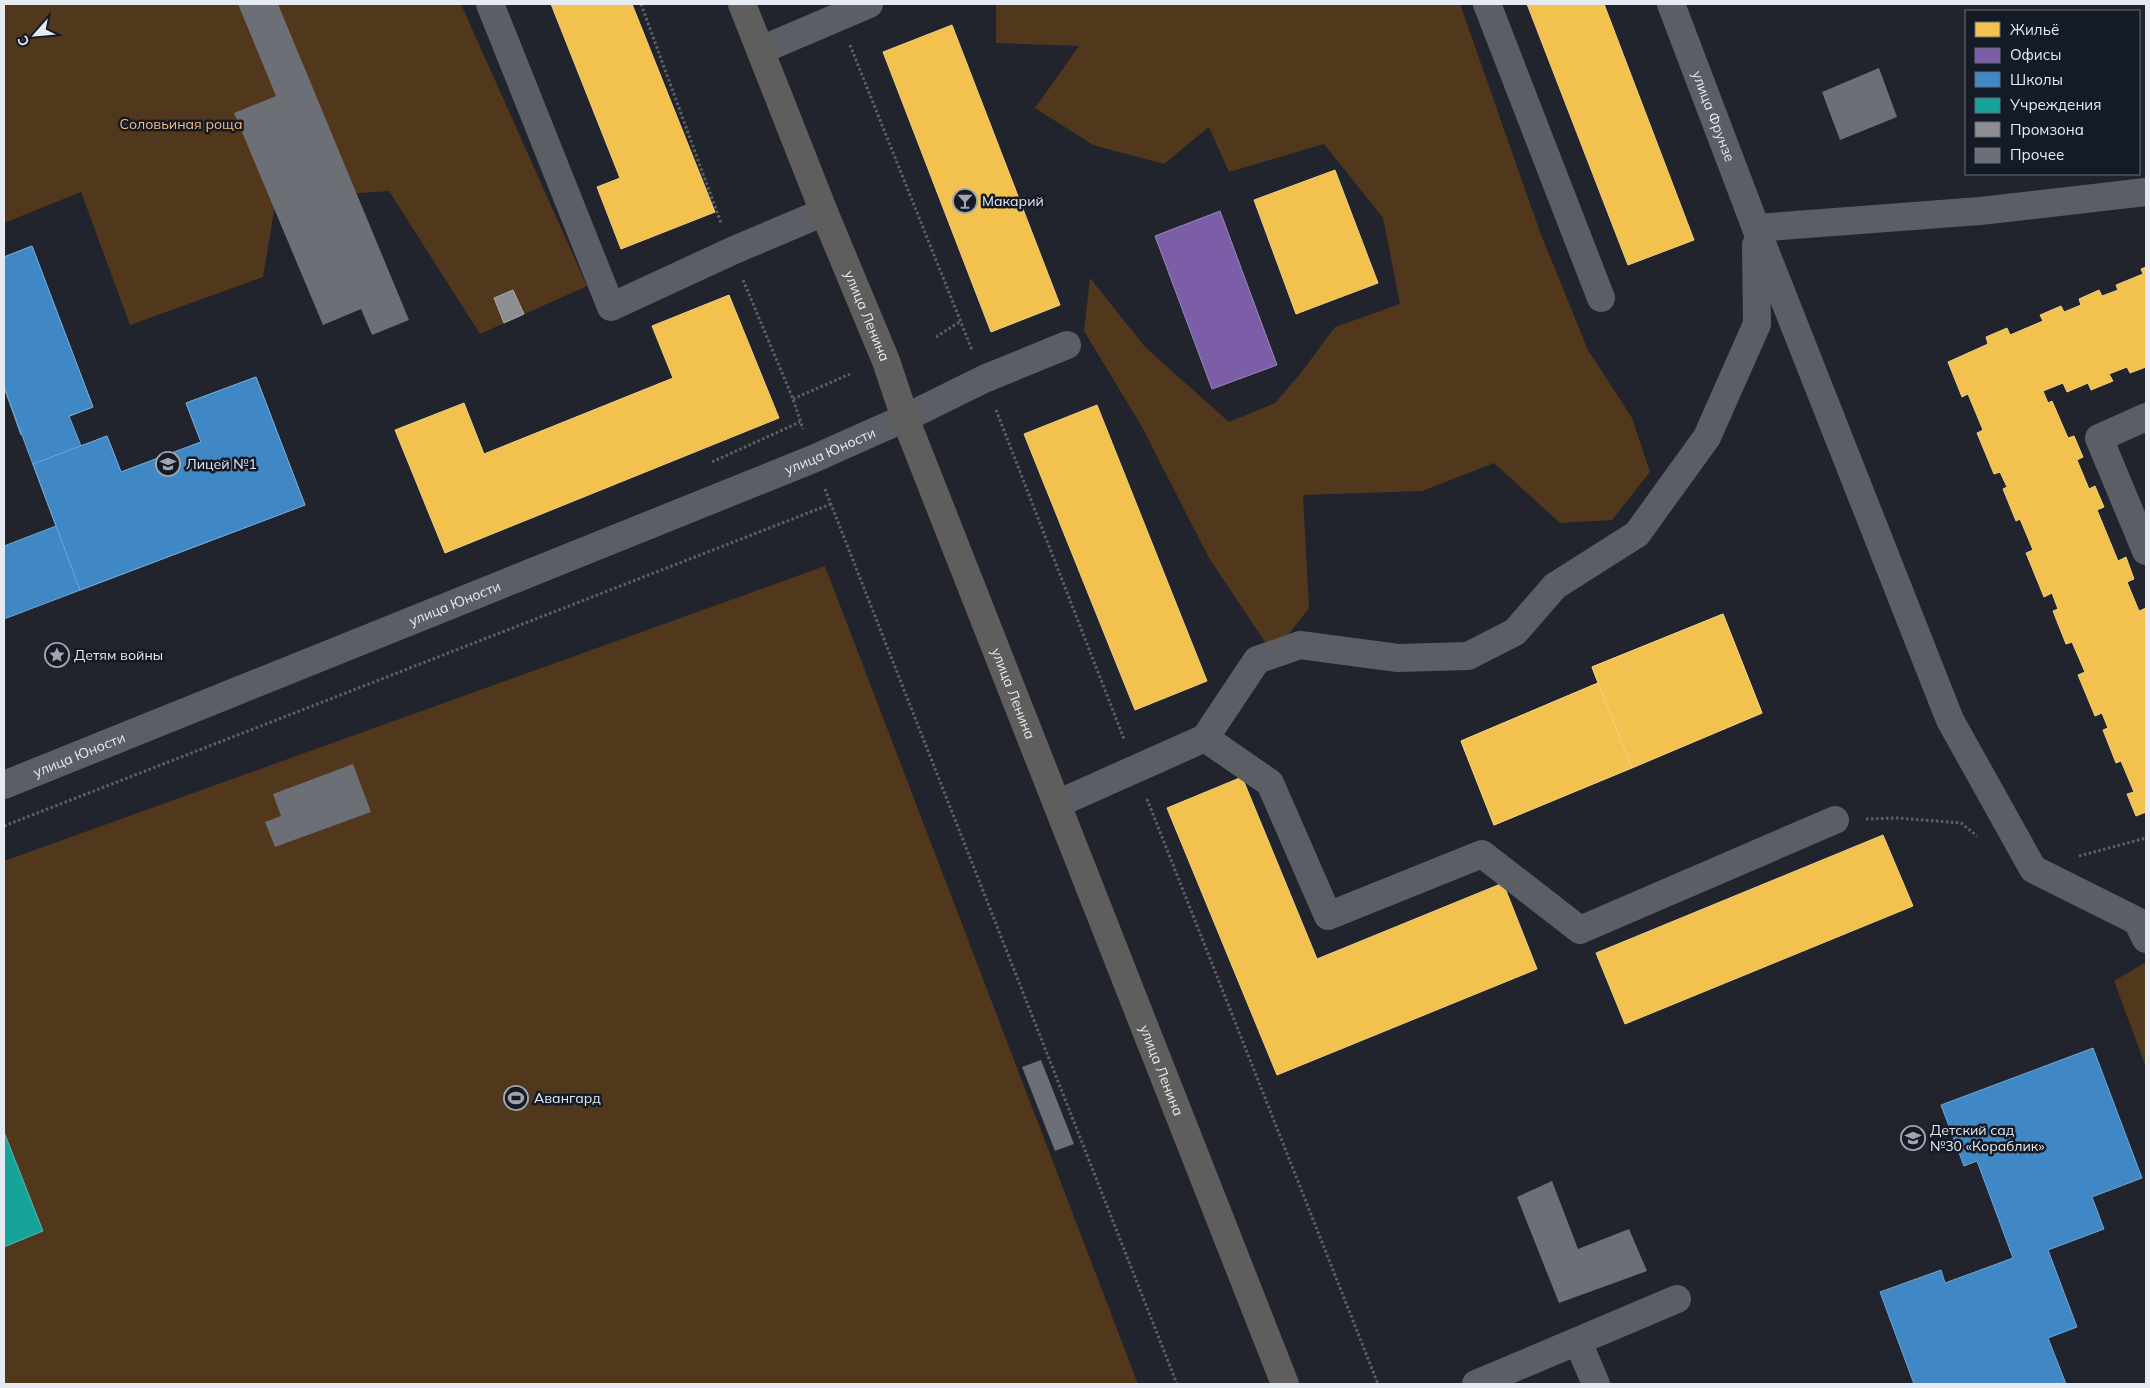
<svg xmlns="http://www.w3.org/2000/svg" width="2150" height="1388" font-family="Mulish,sans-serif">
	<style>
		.green { fill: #51371c }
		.homes { fill: #f2c14e; stroke: #eece80 }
		.offices { fill: #7b5ea7; stroke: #9b88be }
		.schools { fill: #3f88c5; stroke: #71a6d3 }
		.public { fill: #17a398; stroke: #55b9b3 }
		.industry { fill: #8d8d92; stroke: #a8a9af }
		.building { fill: #6c6f76 }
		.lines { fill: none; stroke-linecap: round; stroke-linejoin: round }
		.path { stroke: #5d6066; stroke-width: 3; stroke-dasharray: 2.5 2.5; stroke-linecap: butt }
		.minor { stroke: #5b5e64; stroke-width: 28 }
		.major { stroke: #605e5d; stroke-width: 28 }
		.labels { text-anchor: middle; stroke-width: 5; stroke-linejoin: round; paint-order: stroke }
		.street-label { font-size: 14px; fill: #e6ebf3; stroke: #141a26 }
		.park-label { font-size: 14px; fill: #f9ba7a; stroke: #141a26 }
		.poi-label { font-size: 14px; fill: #e6ebf3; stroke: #141a26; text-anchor: start }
	</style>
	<rect width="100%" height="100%" fill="#21242c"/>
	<!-- green -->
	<g class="green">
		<polygon points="4,4 461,4 587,286 480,334 389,191 276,199 263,277 130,325 81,192 4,223"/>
		<polygon points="996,4 1460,4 1540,232 1588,350 1632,418 1650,472 1612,520 1560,523 1494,463 1422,491 1303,495 1309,608 1273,654 1209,558 1142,427 1084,331 1090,278 1145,347 1229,422 1275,403 1300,374 1335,327 1400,304 1383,218 1324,144 1229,172 1209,127 1164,164 1093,145 1035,108 1079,46 996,43"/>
		<polygon points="825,566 1138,1384 4,1384 4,861"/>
		<polygon points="2146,962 2146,1067 2114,981"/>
	</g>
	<!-- homes -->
	<g class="homes">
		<polygon points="551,4 632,4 715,212 621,249 597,187 620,178"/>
		<polygon points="1527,4 1604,4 1694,240 1628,265"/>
		<polygon points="952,25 1060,305 991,332 883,52"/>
		<polygon points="1335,170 1378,283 1296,314 1254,200"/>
		<polygon points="2146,267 2146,367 2130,373 2127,367 2109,374 2113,381 2091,390 2088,383 2067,392 2063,383 2043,391 2048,403 2052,401 2068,438 2074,436 2083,457 2077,460 2089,489 2095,486 2104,507 2097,510 2118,561 2126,557 2134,579 2127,582 2139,611 2146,608 2146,812 2136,816 2127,794 2134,792 2121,761 2116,763 2103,730 2108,728 2102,713 2095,716 2078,675 2085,672 2072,642 2066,644 2053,611 2058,609 2052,593 2044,597 2026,553 2033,550 2020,519 2016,521 2003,489 2007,487 2000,472 1994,474 1977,433 1983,430 1968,394 1962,397 1948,362 1988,344 1986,337 2007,328 2010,335 2043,321 2040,315 2061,306 2064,312 2081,305 2079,299 2099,290 2102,296 2118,290 2116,285 2143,274 2141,269"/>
		<polygon points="729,295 779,418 445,553 395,430 464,403 484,454 673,378 652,326"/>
		<polygon points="1097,405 1207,681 1135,710 1024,434"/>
		<polygon points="1723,614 1762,713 1494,825 1461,741 1598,683 1592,667"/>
		<polygon points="1723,614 1762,713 1632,768 1592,667"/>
		<polygon points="1598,683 1632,768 1494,825 1461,741"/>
		<polygon points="1242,777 1317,959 1503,883 1537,969 1277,1075 1167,808"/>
		<polygon points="1883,835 1913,906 1625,1024 1596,953"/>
	</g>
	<!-- offices -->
	<polygon class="offices" points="1220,211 1277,365 1212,389 1155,236"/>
	<!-- schools -->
	<g class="schools">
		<polygon points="32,246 93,407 21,435 4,387 4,257"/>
		<polygon points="32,246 93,407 69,416 81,446 107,436 121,472 201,442 186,403 256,377 305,505 4,619 4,546 56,526 4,387 4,257"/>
		<polygon points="256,377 305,505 80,590 33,464 107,436 121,472 201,442 186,403"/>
		<polygon points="2093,1048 2142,1178 2092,1197 2104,1229 2048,1250 2077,1327 2048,1338 2066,1384 1914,1384 1880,1292 1941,1270 1945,1283 2013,1258 1977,1161 1964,1166 1941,1105"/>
	</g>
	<!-- public -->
	<polygon class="public" points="4,1132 43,1231 4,1247"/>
	<!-- industry -->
	<polygon class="industry" points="513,290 524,314 504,323 494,298"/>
	<!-- building -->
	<g class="building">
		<polygon points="238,4 278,4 409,320 372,335 361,309 323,325 234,113 276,96"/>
		<polygon points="1879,68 1897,117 1840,140 1822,92"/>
		<polygon points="353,764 371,812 275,847 265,822 281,816 273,794"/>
		<polygon points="1041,1060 1074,1144 1055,1151 1022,1067"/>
		<polygon points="1552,1181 1578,1249 1629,1229 1647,1271 1559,1303 1517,1197"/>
	</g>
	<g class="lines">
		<!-- path -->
		<g class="path">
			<polyline points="641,4 721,223"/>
			<polyline points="850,45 972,350"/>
			<polyline points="743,280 793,399 803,429"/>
			<polyline points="936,337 961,321"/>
			<polyline points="793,399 850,374"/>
			<polyline points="996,410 1124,739"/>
			<polyline points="712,462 800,422"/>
			<polyline points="825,489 1177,1384"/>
			<polyline points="1147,799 1378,1384"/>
			<polyline points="1866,819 1897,818 1961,823 1977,836"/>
			<polyline points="4,826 831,504"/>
			<polyline points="2079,856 2146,838"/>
		</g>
		<!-- minor -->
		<g class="minor">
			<polyline points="490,4 611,307 732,251 824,212"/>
			<polyline points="1487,4 1601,298"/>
			<path id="s1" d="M 1671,4 L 1756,228 L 1950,720 L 2033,869 L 2137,921 L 2146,939"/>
			<polyline points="761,50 869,4"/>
			<polyline points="1756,228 1980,211 2146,192"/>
			<polyline points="2146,417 2099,438 2146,551"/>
			<polyline points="1205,738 1270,783 1328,916 1482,854 1580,930 1835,820"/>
			<path id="s2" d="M 4,785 L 813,459 L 905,418 L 984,379 L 1067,345"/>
			<polyline points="1057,804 1205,738 1257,660 1300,645 1398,658 1468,656 1515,632 1555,586 1637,534 1707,437 1757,324 1756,245"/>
			<polyline points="1578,1342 1596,1384"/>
			<polyline points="1476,1384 1677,1299"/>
		</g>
		<!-- major -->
		<path class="major" id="s3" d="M 742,4 L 824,212 L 886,361 L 905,418 L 1285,1384"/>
	</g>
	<!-- icons -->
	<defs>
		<symbol id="bar-ring" viewBox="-11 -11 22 22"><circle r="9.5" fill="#141a26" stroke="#a1a5ad" stroke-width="1.5"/><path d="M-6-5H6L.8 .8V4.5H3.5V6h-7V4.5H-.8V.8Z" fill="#a1a5ad"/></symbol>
		<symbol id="school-ring" viewBox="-11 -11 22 22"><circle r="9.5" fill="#141a26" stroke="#a1a5ad" stroke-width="1.5"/><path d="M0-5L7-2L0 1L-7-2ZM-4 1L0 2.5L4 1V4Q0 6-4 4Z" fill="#a1a5ad"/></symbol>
		<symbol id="sight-ring" viewBox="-11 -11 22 22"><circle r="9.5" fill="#141a26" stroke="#a1a5ad" stroke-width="1.5"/><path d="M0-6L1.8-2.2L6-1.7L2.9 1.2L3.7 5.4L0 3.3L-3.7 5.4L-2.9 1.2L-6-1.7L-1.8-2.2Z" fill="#a1a5ad"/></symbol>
		<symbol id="stadium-ring" viewBox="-11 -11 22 22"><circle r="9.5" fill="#141a26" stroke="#a1a5ad" stroke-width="1.5"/><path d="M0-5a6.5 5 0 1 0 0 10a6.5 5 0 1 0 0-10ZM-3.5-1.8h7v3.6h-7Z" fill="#a1a5ad"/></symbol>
	</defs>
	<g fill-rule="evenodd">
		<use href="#bar-ring" x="951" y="187" width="28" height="28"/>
		<use href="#school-ring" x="154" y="450" width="28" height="28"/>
		<use href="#sight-ring" x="43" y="641" width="28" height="28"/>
		<use href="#stadium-ring" x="502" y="1084" width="28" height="28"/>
		<use href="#school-ring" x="1899" y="1124" width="28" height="28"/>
	</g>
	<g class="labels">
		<!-- street labels -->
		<g class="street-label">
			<text dy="5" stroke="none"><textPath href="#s1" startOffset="120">улица Фрунзе</textPath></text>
			<text dy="5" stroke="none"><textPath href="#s3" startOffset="336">улица Ленина</textPath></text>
			<text dy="5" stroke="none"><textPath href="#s2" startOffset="891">улица Юности</textPath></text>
			<text dy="5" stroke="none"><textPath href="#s2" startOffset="486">улица Юности</textPath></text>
			<text dy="5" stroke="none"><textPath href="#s3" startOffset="741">улица Ленина</textPath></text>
			<text dy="5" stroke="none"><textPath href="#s2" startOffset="81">улица Юности</textPath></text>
			<text dy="5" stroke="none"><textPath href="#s3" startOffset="1146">улица Ленина</textPath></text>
		</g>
		<!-- park labels -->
		<g class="park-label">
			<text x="181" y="129">Соловьиная роща</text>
		</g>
		<!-- poi labels -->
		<g class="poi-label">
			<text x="982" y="206">Макарий</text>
			<text x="186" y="469">Лицей №1</text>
			<text x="74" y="660">Детям войны</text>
			<text x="534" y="1103">Авангард</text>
			<text x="1930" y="1135">Детский сад<tspan x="1930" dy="16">№30 «Кораблик»</tspan></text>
		</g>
	</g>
	<!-- border -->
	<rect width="2150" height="1388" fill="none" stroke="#e6ebf3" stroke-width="10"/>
	<!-- legend -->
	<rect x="1965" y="10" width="175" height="165" fill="#141a26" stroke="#686e78"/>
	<rect x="1975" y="22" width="25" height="15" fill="#f2c14e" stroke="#686e78"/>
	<text x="2010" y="35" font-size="15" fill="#e6ebf3">Жильё</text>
	<rect x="1975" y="48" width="25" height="15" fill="#7b5ea7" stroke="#686e78"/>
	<text x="2010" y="60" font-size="15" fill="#e6ebf3">Офисы</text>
	<rect x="1975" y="72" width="25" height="15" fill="#3f88c5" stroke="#686e78"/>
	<text x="2010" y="85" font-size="15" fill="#e6ebf3">Школы</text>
	<rect x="1975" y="98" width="25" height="15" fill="#17a398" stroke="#686e78"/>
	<text x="2010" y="110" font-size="15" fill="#e6ebf3">Учреждения</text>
	<rect x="1975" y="122" width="25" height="15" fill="#8d8d92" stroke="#686e78"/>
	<text x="2010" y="135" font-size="15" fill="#e6ebf3">Промзона</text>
	<rect x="1975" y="148" width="25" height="15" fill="#6c6f76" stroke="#686e78"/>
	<text x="2010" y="160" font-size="15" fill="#e6ebf3">Прочее</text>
	<!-- north arrow -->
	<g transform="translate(35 35) rotate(243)" stroke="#141a26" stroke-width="4" paint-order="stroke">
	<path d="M0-4L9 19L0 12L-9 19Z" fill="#e6ebf3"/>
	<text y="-8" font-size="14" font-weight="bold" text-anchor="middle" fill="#e6ebf3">С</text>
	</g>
</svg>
